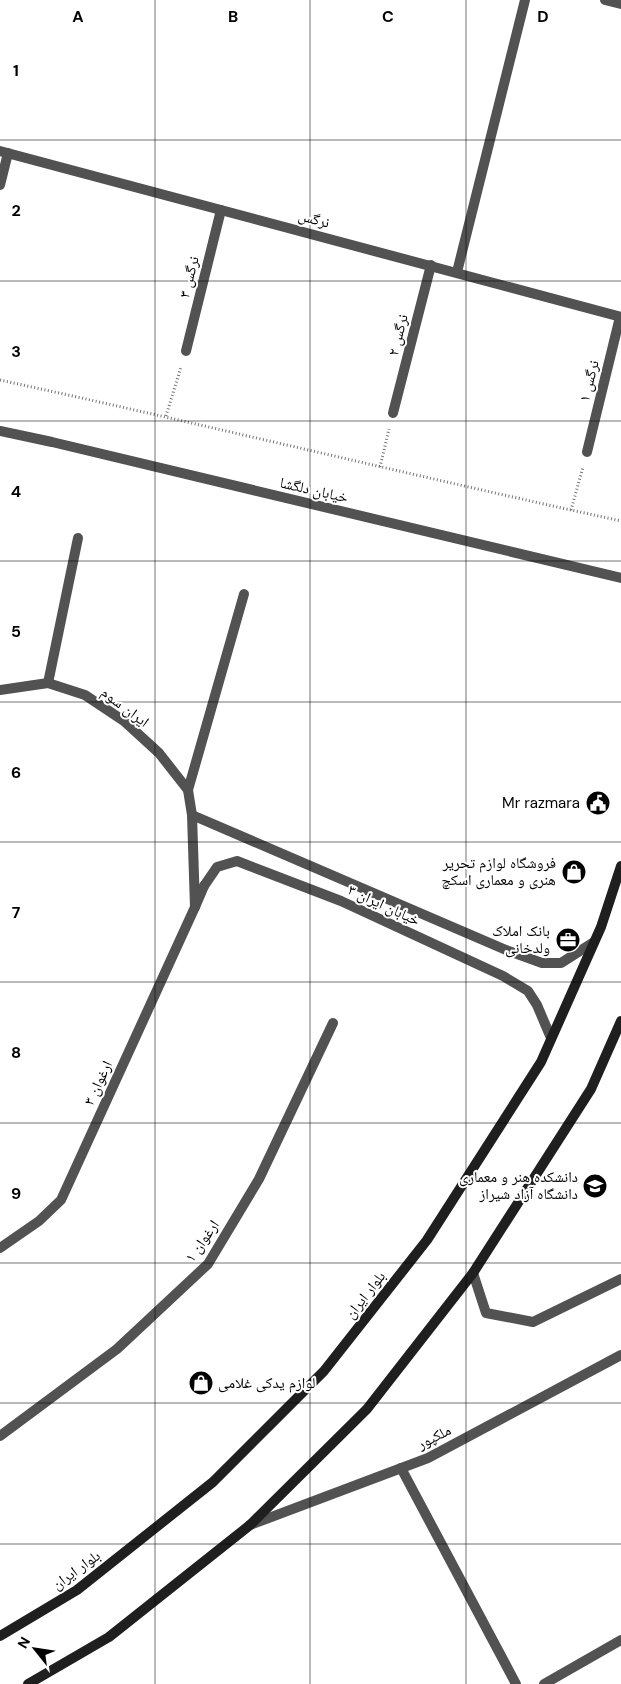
<svg xmlns="http://www.w3.org/2000/svg" width="621" height="1684" font-family="'DM Sans','Noto Naskh Arabic',sans-serif">
	<style>
		.lines { fill: none; stroke-linecap: round; stroke-linejoin: round }
		.path { stroke: #747474; stroke-width: 3; stroke-dasharray: 1 2.5; stroke-linecap: butt }
		.minor { stroke: #525252; stroke-width: 10 }
		.tertiary { stroke: #525252; stroke-width: 10 }
		.secondary { stroke: #1f1f1f; stroke-width: 10 }
		.grid { fill: none; stroke: #000; stroke-width: 1; stroke-opacity: 0.55 }
		.labels { text-anchor: middle; stroke-width: 4; stroke-linejoin: round; paint-order: stroke }
		.street-label { font-size: 15px; fill: #000; stroke: #fff }
		.poi-label { font-size: 15px; fill: #000; stroke: #fff; text-anchor: end }
		.grid-label { font-size: 16px; text-anchor: middle; font-weight: bold; fill: #000; stroke: #fff; stroke-width: 4; stroke-linejoin: round; paint-order: stroke }
	</style>
	<rect width="100%" height="100%" fill="#fff"/>
	<g class="lines">
		<!-- path -->
		<g class="path">
			<path d="M 0,380 C 207,425 414,476 621,521"/>
			<polyline points="166,416 181,367"/>
			<polyline points="380,467 389,429"/>
			<polyline points="571,510 583,467"/>
		</g>
		<!-- minor -->
		<g class="minor">
			<polyline points="605,0 621,4"/>
			<polyline points="0,151 621,317"/>
			<polyline points="0,185 8,153"/>
			<polyline points="457,272 525,0"/>
			<polyline points="186,351 221,210"/>
			<polyline points="393,413 431,265"/>
			<polyline points="587,452 620,317"/>
			<polyline points="48,683 78,538"/>
			<polyline points="0,690 48,683 85,695 124,721 159,753 188,790 192,815 195,907 61,1200 39,1221 0,1248"/>
			<polyline points="188,790 244,594"/>
			<polyline points="192,815 506,950 542,963 561,963 594,942"/>
			<polyline points="204,886 217,867 237,861 341,901 503,976 528,991 537,1005 551,1038"/>
			<polyline points="0,1436 117,1349 208,1264 259,1179 333,1023"/>
			<polyline points="401,1468 516,1684"/>
			<polyline points="544,1684 621,1640"/>
		</g>
		<!-- tertiary -->
		<g class="tertiary">
			<polyline points="0,431 52,442 621,578"/>
			<polyline points="195,907 204,886"/>
			<polyline points="473,1273 486,1313 533,1322 621,1279"/>
			<polyline points="250,1525 428,1458 621,1355"/>
		</g>
		<!-- secondary -->
		<g class="secondary">
			<polyline points="0,1636 77,1590 213,1482 324,1371 427,1240 541,1062 601,927 621,866"/>
			<polyline points="28,1684 109,1637 250,1525 367,1409 473,1273 591,1089 621,1021"/>
		</g>
	</g>
	<!-- grid -->
	<path class="grid" d="M 155,0 L 155,1684M 310,0 L 310,1684M 466,0 L 466,1684M 0,140 L 621,140M 0,281 L 621,281M 0,421 L 621,421M 0,561 L 621,561M 0,702 L 621,702M 0,842 L 621,842M 0,982 L 621,982M 0,1123 L 621,1123M 0,1263 L 621,1263M 0,1403 L 621,1403M 0,1544 L 621,1544"/>
	<!-- icons -->
	<defs>
		<symbol id="civic-disc" viewBox="-11 -11 22 22"><circle r="9.5" fill="#000" stroke="#fff"/><path d="M-.6-6.5H3V-4.5H.6V-3L4-1V1h2V6H-6V1h2V-1L-.6-3ZM-1.2 2.5V6h2.4V2.5Z" fill="#fff"/></symbol>
		<symbol id="shop-disc" viewBox="-11 -11 22 22"><circle r="9.5" fill="#000" stroke="#fff"/><path d="M-5-2.5h2.3a2.7 3.5 0 0 1 5.4 0H5L5.5 6h-11ZM-1.5-2.5h3a1.5 2.3 0 0 0-3 0Z" fill="#fff"/></symbol>
		<symbol id="office-disc" viewBox="-11 -11 22 22"><circle r="9.5" fill="#000" stroke="#fff"/><path d="M-6-3h4V-5.5h4V-3h4V5H-6ZM-1-4.5V-3h2v-1.5ZM-6 0V1H6V0Z" fill="#fff"/></symbol>
		<symbol id="university-disc" viewBox="-11 -11 22 22"><circle r="9.5" fill="#000" stroke="#fff"/><path d="M0-5L7-2L0 1L-7-2ZM-4 1L0 2.5L4 1V4Q0 6-4 4Z" fill="#fff"/></symbol>
	</defs>
	<g fill-rule="evenodd">
		<use href="#civic-disc" x="584" y="789" width="28" height="28"/>
		<use href="#shop-disc" x="560" y="858" width="28" height="28"/>
		<use href="#office-disc" x="554" y="926" width="28" height="28"/>
		<use href="#university-disc" x="581" y="1172" width="28" height="28"/>
		<use href="#shop-disc" x="187" y="1369" width="28" height="28"/>
	</g>
	<g class="labels">
		<!-- street labels -->
		<g class="street-label">
			<text transform="translate(314 219) rotate(15)" y="5">نرگس</text>
			<text transform="translate(189 277) rotate(-76)" y="5">نرگس ۳</text>
			<text transform="translate(398 335) rotate(-76)" y="5">نرگس ۲</text>
			<text transform="translate(589 381) rotate(-76)" y="5">نرگس ۱</text>
			<text transform="translate(314 490) rotate(13)" y="5">خیابان دلگشا</text>
			<text transform="translate(125 707) rotate(37)" y="5">ایران سوم</text>
			<text transform="translate(384 905) rotate(25)" y="5">خیابان ایران ۳</text>
			<text transform="translate(98 1083) rotate(-65)" y="5">ارغوان ۳</text>
			<text transform="translate(202 1241) rotate(-55)" y="5">ارغوان ۱</text>
			<text transform="translate(365 1295) rotate(-52)" y="5">بلوار ایران</text>
			<text transform="translate(434 1437) rotate(-27)" y="5">ملکپور</text>
			<text transform="translate(76 1570) rotate(-36)" y="5">بلوار ایران</text>
		</g>
		<!-- poi labels -->
		<g class="poi-label">
			<text x="580" y="808">Mr razmara</text>
			<text x="556" y="868">فروشگاه لوازم تحریر<tspan x="556" dy="17">هنری و معماری اسکچ</tspan></text>
			<text x="550" y="936">بانک املاک<tspan x="550" dy="17">ولدخانی</tspan></text>
			<text x="578" y="1182">دانشکده هنر و معماری<tspan x="578" dy="17">دانشگاه آزاد شیراز</tspan></text>
			<text x="218" y="1388" text-anchor="start">لوازم یدکی غلامی</text>
		</g>
	</g>
	<g class="grid-label">
		<text x="78" y="22">A</text>
		<text x="233" y="22">B</text>
		<text x="388" y="22">C</text>
		<text x="543" y="22">D</text>
		<text x="16" y="76">1</text>
		<text x="16" y="216">2</text>
		<text x="16" y="357">3</text>
		<text x="16" y="497">4</text>
		<text x="16" y="637">5</text>
		<text x="16" y="778">6</text>
		<text x="16" y="918">7</text>
		<text x="16" y="1058">8</text>
		<text x="16" y="1199">9</text>
	</g>
	<!-- north arrow -->
	<g transform="translate(35 1649) rotate(300)" stroke="#ffffff" stroke-width="4" paint-order="stroke">
	<path d="M0-4L9 19L0 12L-9 19Z" fill="#000000"/>
	<text y="-8" font-size="14" font-weight="bold" text-anchor="middle" fill="#000000">N</text>
	</g>
</svg>
